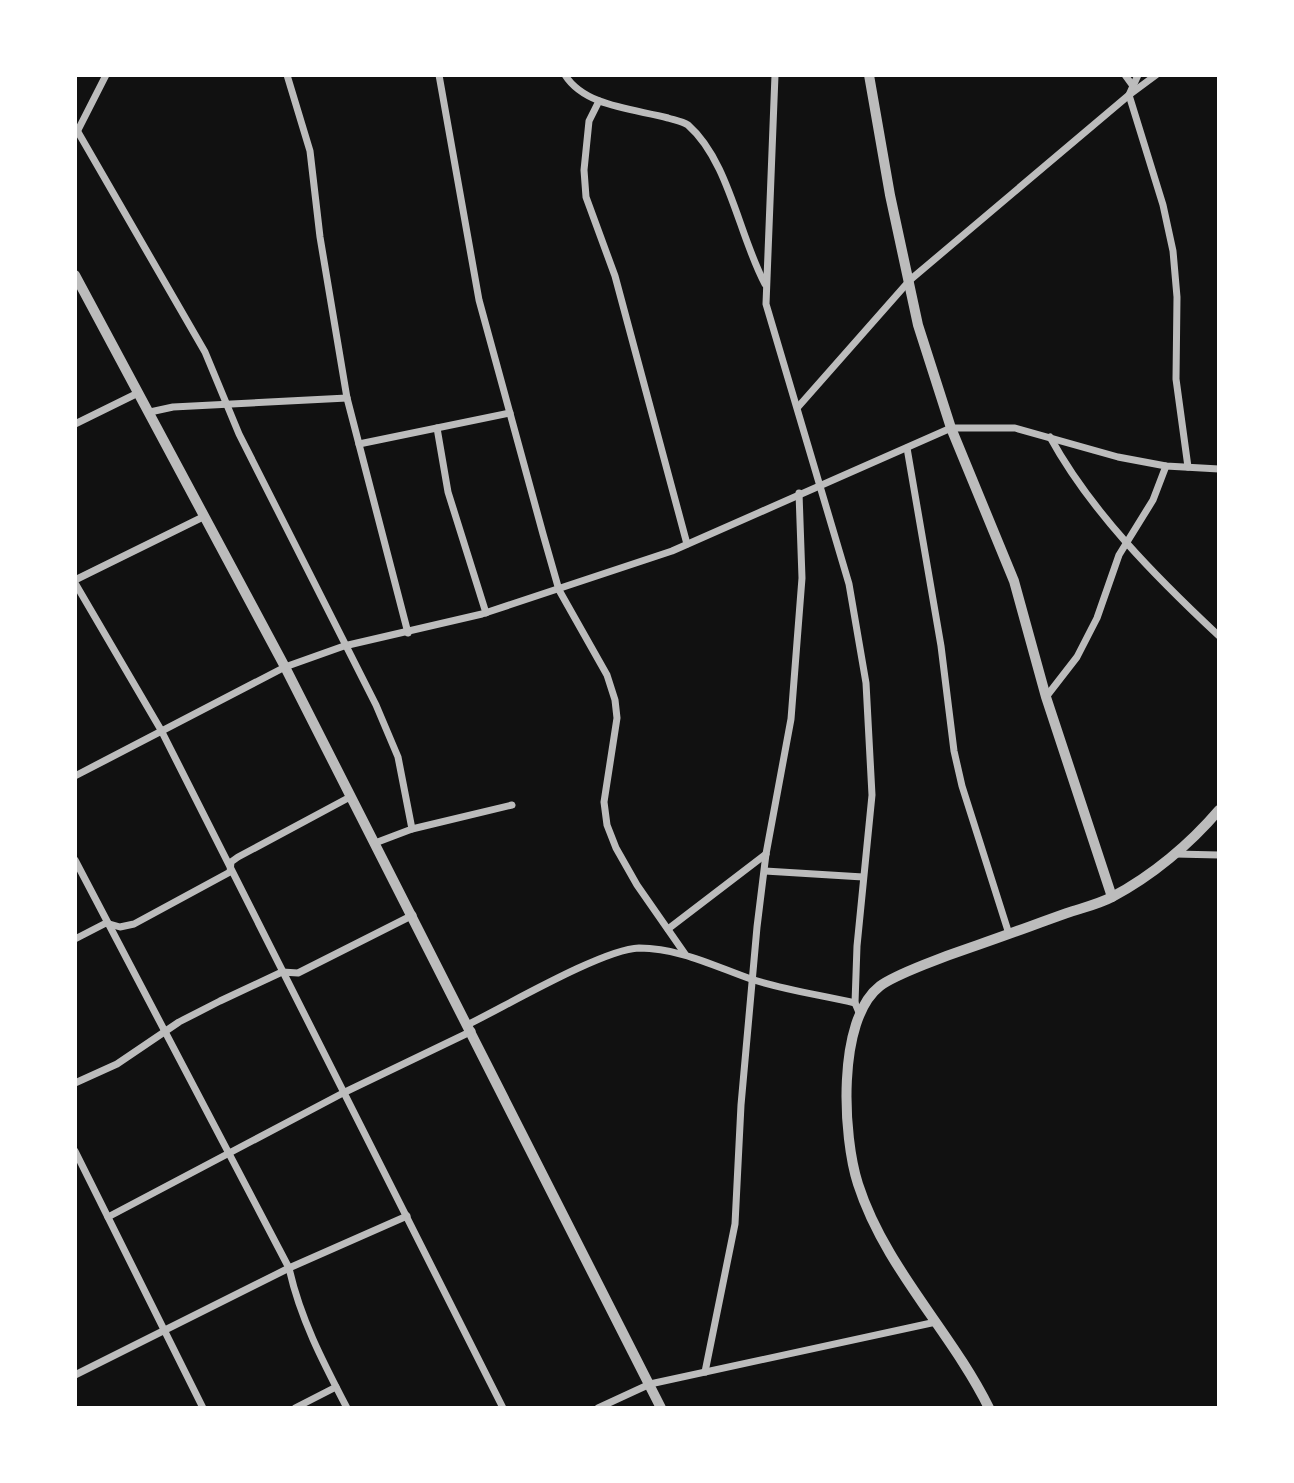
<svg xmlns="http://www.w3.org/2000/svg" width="1294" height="1483" font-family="Spectral,serif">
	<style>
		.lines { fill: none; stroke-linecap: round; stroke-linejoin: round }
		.minor { stroke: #bcbcbc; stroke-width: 7 }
		.tertiary { stroke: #bcbcbc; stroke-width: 10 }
	</style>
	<rect width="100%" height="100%" fill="#111"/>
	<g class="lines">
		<!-- minor -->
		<g class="minor">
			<polyline points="287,75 310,151 320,237 347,398 408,633"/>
			<polyline points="439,75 479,300 543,534 559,590 607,675 615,700 617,718 604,802 607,825 616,848 637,885 685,954"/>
			<path d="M 565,75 C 585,107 635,109 668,118 C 674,120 682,121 688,125 C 729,161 739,236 765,284"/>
			<polyline points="775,75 766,304 849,584 866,683 872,795 857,946 855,1003 860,1015"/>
			<polyline points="1125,75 1133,86"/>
			<polyline points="1138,75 1129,95 1163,205 1173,251 1177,297 1176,379 1188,467"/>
			<polyline points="599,101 589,121 584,170 586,197 615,276 687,544"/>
			<polyline points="78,132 205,352 239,434 376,705 398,757 412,829 375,843"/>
			<polyline points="76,134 106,75"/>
			<polyline points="798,407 910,280 1129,95 1156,75"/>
			<polyline points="150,412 173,407 347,398"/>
			<polyline points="75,424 138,393"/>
			<polyline points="437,428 448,492 486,613"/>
			<path d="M 1050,437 C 1091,512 1157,578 1219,636"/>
			<polyline points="359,444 510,413"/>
			<polyline points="907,448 941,646 954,751 962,786 1009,934"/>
			<polyline points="75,580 205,516"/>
			<polyline points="75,583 161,730 503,1408"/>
			<polyline points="1046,697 1077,657 1097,618 1119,555 1153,500 1166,466"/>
			<polyline points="75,776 285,667 344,646 482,614 672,551 951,428 1015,428 1118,457 1166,466 1219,469"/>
			<polyline points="412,829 512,805"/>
			<polyline points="1175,854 1219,855"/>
			<path d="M 75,860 L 289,1268 C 300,1318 323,1362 347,1408"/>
			<polyline points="765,871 863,877"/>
			<polyline points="668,929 766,854"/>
			<polyline points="75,939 106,923 120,927 134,924 230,872 231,862 238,857 350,797"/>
			<path d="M 469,1024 C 506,1006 603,949 639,948 C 679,948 714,966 751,979 C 784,990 821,995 855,1003"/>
			<polyline points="75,1083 117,1064 179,1022 220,1001 282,972 298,973 413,915"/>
			<polyline points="75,1151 203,1408"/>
			<polyline points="108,1217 343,1093 472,1031"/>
			<polyline points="705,1372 735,1224 741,1105 757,927 766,854 791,719 802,578 799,493"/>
			<polyline points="75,1375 289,1268 407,1216"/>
			<polyline points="295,1408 336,1387"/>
			<polyline points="598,1408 650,1384 936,1322"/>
		</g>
		<!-- tertiary -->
		<g class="tertiary">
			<polyline points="869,75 890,195 918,325 951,428 1014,581 1046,697 1112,897"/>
			<polyline points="75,275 285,667 661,1408"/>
			<path d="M 989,1408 C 951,1331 885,1268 858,1184 C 843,1138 836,1020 880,986 C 896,974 951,954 972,947 C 1004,936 1036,924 1067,913 C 1082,908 1099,904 1112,897 C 1152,876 1190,844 1219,810"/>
		</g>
	</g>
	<!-- border -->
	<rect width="1294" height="1483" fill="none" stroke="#ffffff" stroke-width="154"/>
</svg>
